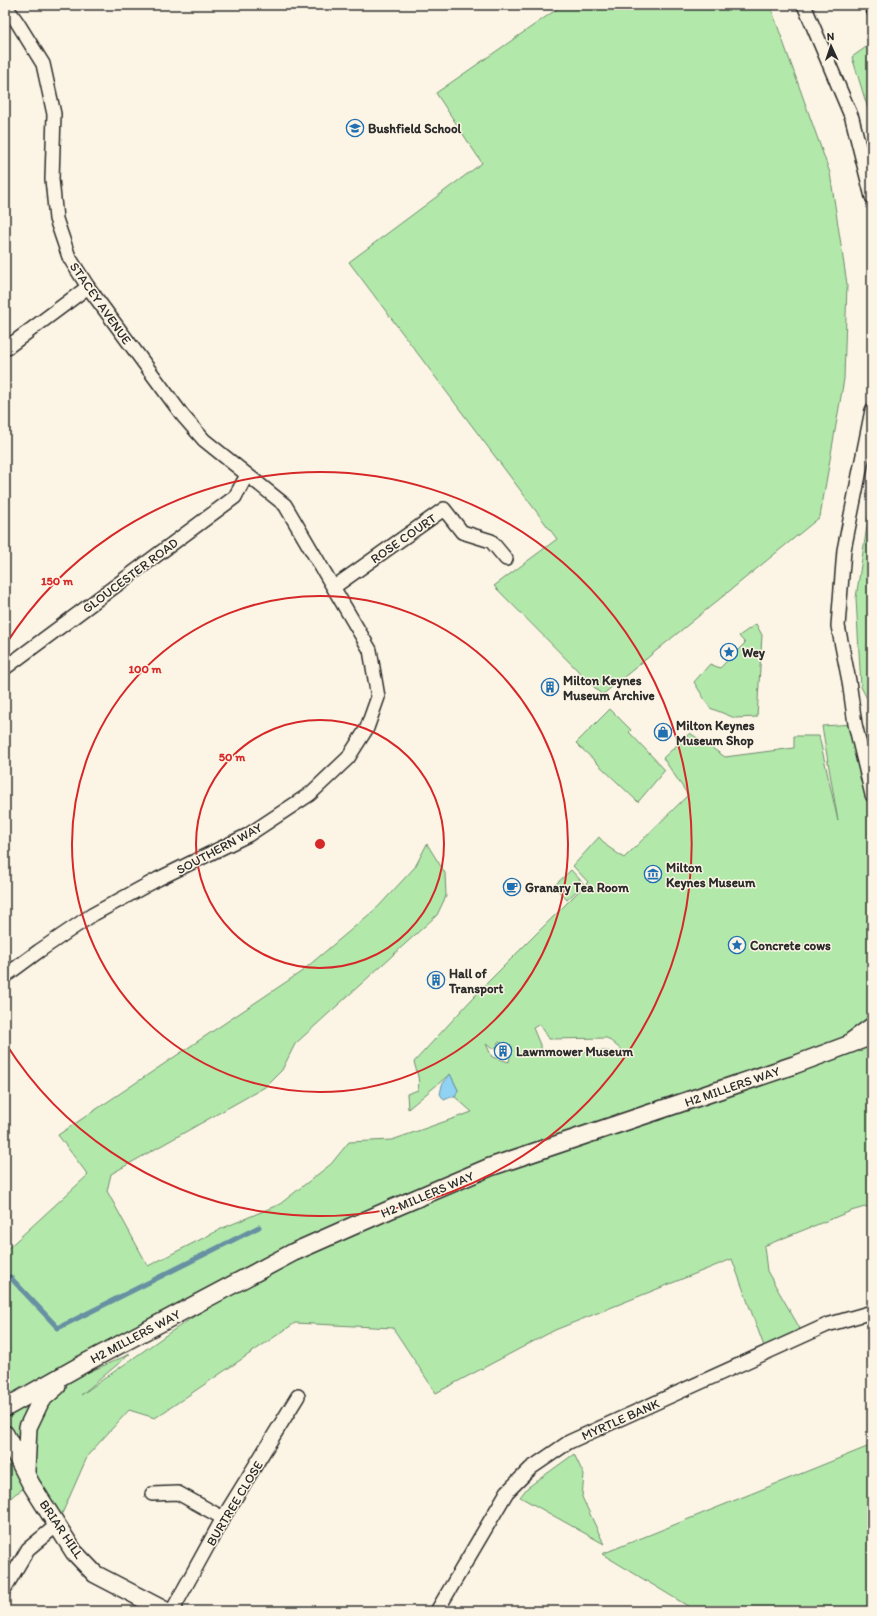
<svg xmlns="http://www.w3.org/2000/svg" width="877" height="1616" font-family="Itim,sans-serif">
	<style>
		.green { fill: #b2e9ab; stroke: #6e8a6b; fill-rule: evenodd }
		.water { fill: #90d2f1; stroke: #688fa2 }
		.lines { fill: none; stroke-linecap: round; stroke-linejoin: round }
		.stream { stroke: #688fa2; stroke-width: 5 }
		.minor-casing { stroke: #2b2b2b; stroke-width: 16 }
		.tertiary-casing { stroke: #2b2b2b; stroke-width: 20 }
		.minor { stroke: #fcf5e5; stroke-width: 13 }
		.tertiary { stroke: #fcf5e5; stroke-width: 17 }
		.rail { stroke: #2b2b2b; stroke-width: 3 }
		.ring { fill: none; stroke: #d62828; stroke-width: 2 }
		.labels { text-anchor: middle; stroke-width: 3; stroke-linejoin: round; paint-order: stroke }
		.poi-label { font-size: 13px; font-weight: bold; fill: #2b2b2b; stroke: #fcf5e5; text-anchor: start }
		.street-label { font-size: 13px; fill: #2b2b2b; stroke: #fcf5e5 }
		.centre { fill: #d62828; stroke: #fcf5e5; stroke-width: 2 }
		.ring-label { font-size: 12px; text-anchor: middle; font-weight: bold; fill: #d62828; stroke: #fcf5e5; stroke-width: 3; stroke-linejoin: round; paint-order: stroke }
	</style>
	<rect width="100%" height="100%" fill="#fcf5e5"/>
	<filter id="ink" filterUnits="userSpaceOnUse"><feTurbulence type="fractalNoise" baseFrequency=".025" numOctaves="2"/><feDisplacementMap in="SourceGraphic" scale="8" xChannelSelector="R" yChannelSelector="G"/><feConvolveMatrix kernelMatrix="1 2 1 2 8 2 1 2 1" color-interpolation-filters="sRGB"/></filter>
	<g filter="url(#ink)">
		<!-- green -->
		<g class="green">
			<polygon points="563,5 770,5 830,173 847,284 844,379 820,517 602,695 494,586 557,539 349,262 482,163 436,93"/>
			<polygon points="869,45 872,51 872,122 852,57"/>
			<polygon points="872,493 872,708 861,687 856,598"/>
			<polygon points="756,624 762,635 757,717 735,718 710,708 694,682 710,664 720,668 745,643 739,636"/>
			<polygon points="610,709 631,730 629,732 665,770 638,802 576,743"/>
			<path d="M 855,724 L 872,795 L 872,1205 L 851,1211 L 764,1246 L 767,1271 L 802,1332 L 765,1349 L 732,1259 L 555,1330 L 436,1393 L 393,1328 L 295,1323 L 155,1418 L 129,1410 L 88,1455 L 57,1525 L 31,1484 L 15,1494 L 5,1504 L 5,1409 L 130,1354 L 81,1395 L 169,1333 L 288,1255 L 5,1408 L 5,1251 L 88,1175 L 58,1135 L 301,972 L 378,907 L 415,867 L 427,844 L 445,873 L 446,896 L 437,915 L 295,1044 L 282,1070 L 265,1087 L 111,1174 L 107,1191 L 148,1266 L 223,1228 L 280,1204 L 331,1164 L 349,1142 L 392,1140 L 472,1112 L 455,1097 L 458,1090 L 450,1074 L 408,1109 L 407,1094 L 418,1090 C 420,1079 417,1073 414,1062 L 484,986 L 588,882 L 573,866 L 599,837 L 607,846 L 624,858 L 688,795 L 663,758 L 690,733 L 725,757 L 794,748 L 794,736 L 819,736 L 838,821 L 822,726 ZM 540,1024 L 549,1039 L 607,1038 L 629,1056 L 622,1058 L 607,1051 L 543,1052 L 533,1028 ZM 498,1042 L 512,1046 L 509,1062 L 492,1057 L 486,1044 L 491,1048 L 496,1049 Z"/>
			<polygon points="571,870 584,884 567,900 554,886"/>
			<polygon points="872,1445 872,1611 696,1611 602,1554"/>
			<polygon points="574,1454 584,1475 582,1497 604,1544 520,1497 527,1488"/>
		</g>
		<!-- water -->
		<polygon class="water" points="450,1074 458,1090 455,1097 451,1097 444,1100 440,1094 442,1085"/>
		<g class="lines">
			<!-- stream -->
			<polyline class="stream" points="10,1277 58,1328 259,1227"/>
			<defs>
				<g id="minor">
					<polyline points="5,5 17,22 43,64 54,114 52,179 56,219 69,257 88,287 183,416 204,440 285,505 370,650 378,697 367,728 348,758 310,794 248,835 158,879 92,915 39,951 5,976"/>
					<polyline points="804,5 852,118 872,197"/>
					<polyline points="5,349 88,287"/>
					<polyline points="872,410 844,550 838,626 849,681 855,724 872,795"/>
					<polyline points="334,587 444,509 462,532 491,541 506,559"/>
					<polyline points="5,668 235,497 247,475"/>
					<polyline points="850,1040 872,1024"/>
					<polyline points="152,1494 178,1493 223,1518"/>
					<polyline points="5,1588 28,1549 57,1525"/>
					<polyline points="172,1611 223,1518 298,1396"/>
					<polyline points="437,1611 507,1492 531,1468 569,1442 827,1325 872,1312"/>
				</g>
				<g id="tertiary">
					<polyline points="5,1408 85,1363 294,1252 389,1210 490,1167 794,1065 872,1036"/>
					<polyline points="5,1434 31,1484 74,1552 95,1574 166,1611"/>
					<polyline points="26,1471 28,1427 41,1400 57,1386"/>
				</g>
			</defs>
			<!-- minor casing -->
			<use href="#minor" class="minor-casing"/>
			<!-- tertiary casing -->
			<use href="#tertiary" class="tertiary-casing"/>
			<!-- minor -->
			<use href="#minor" class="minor"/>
			<!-- tertiary -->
			<use href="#tertiary" class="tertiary"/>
			<!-- rail -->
			<polyline class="rail" points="864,5 872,23"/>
		</g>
	</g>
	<!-- distance rings -->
	<g class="ring">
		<circle cx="320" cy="844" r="124"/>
		<circle cx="320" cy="844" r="248"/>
		<path d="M6 644A372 372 0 1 1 6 1044"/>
	</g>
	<!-- icons -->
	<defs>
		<symbol id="school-ring" viewBox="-11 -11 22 22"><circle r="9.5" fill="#fcf5e5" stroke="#1f6fb2" stroke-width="1.5"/><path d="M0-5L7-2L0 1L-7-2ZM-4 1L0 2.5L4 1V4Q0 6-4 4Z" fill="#1f6fb2"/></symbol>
		<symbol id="sight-ring" viewBox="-11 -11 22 22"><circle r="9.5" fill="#fcf5e5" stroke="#1f6fb2" stroke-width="1.5"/><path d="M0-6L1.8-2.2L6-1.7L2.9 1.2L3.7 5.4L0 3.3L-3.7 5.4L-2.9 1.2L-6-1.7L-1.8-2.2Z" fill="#1f6fb2"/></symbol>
		<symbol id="building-ring" viewBox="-11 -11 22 22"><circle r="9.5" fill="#fcf5e5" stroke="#1f6fb2" stroke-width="1.5"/><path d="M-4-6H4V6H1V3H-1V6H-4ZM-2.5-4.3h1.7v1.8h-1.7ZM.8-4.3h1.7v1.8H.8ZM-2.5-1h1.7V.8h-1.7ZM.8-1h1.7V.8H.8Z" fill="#1f6fb2"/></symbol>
		<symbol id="shop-ring" viewBox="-11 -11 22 22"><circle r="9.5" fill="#fcf5e5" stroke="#1f6fb2" stroke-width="1.5"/><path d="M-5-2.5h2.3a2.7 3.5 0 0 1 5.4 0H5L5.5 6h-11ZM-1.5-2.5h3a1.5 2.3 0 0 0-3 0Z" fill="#1f6fb2"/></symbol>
		<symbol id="museum-ring" viewBox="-11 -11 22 22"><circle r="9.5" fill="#fcf5e5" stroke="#1f6fb2" stroke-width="1.5"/><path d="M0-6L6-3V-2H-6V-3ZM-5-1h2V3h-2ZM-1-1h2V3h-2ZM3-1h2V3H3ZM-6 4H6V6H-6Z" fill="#1f6fb2"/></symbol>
		<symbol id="cafe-ring" viewBox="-11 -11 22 22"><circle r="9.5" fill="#fcf5e5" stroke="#1f6fb2" stroke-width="1.5"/><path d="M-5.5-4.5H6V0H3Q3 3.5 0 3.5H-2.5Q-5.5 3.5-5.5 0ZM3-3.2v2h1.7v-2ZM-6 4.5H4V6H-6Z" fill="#1f6fb2"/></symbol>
	</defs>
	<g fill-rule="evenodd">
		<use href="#school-ring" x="345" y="118" width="20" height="20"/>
		<use href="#sight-ring" x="719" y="642" width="20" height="20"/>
		<use href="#building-ring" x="540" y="677" width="20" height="20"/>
		<use href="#shop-ring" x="653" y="722" width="20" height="20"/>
		<use href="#museum-ring" x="643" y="864" width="20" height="20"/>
		<use href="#cafe-ring" x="502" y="877" width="20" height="20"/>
		<use href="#sight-ring" x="727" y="935" width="20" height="20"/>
		<use href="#building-ring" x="426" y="970" width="20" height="20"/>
		<use href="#building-ring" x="493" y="1041" width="20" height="20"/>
	</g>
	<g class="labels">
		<!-- poi labels -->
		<g class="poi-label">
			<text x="368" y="133">Bushfield School</text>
			<text x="742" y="657">Wey</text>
			<text x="563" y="685">Milton Keynes<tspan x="563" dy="15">Museum Archive</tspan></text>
			<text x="676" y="730">Milton Keynes<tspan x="676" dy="15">Museum Shop</tspan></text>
			<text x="666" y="872">Milton<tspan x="666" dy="15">Keynes Museum</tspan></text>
			<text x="525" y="892">Granary Tea Room</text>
			<text x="750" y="950">Concrete cows</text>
			<text x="449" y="978">Hall of<tspan x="449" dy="15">Transport</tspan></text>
			<text x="516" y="1056">Lawnmower Museum</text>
		</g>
		<!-- street labels -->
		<g class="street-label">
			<text transform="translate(101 303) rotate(55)" y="5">STACEY AVENUE</text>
			<text transform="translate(403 538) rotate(-35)" y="5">ROSE COURT</text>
			<text transform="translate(130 575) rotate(-37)" y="5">GLOUCESTER ROAD</text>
			<text transform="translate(219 848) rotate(-28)" y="5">SOUTHERN WAY</text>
			<text transform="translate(732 1086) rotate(-19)" y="5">H2 MILLERS WAY</text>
			<text transform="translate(427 1194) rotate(-23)" y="5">H2 MILLERS WAY</text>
			<text transform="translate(135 1336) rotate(-28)" y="5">H2 MILLERS WAY</text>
			<text transform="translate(620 1419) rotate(-24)" y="5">MYRTLE BANK</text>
			<text transform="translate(234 1503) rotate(-59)" y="5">BURTREE CLOSE</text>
			<text transform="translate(62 1529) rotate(56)" y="5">BRIAR HILL</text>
		</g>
	</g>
	<circle cx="320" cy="844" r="6" class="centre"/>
	<g class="ring-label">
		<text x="57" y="585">150 m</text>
		<text x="145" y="673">100 m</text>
		<text x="232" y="761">50 m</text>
	</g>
	<!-- margin -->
	<rect width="877" height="1616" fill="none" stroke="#fcf5e5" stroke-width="20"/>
	<rect x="10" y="10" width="857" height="1596" fill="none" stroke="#2b2b2b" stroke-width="1.5" filter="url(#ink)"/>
	<!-- north arrow -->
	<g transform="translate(831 46) rotate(357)" stroke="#fcf5e5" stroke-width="3" paint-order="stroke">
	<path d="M0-3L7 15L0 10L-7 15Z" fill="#2b2b2b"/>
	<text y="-6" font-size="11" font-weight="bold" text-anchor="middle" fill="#2b2b2b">N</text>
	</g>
</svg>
